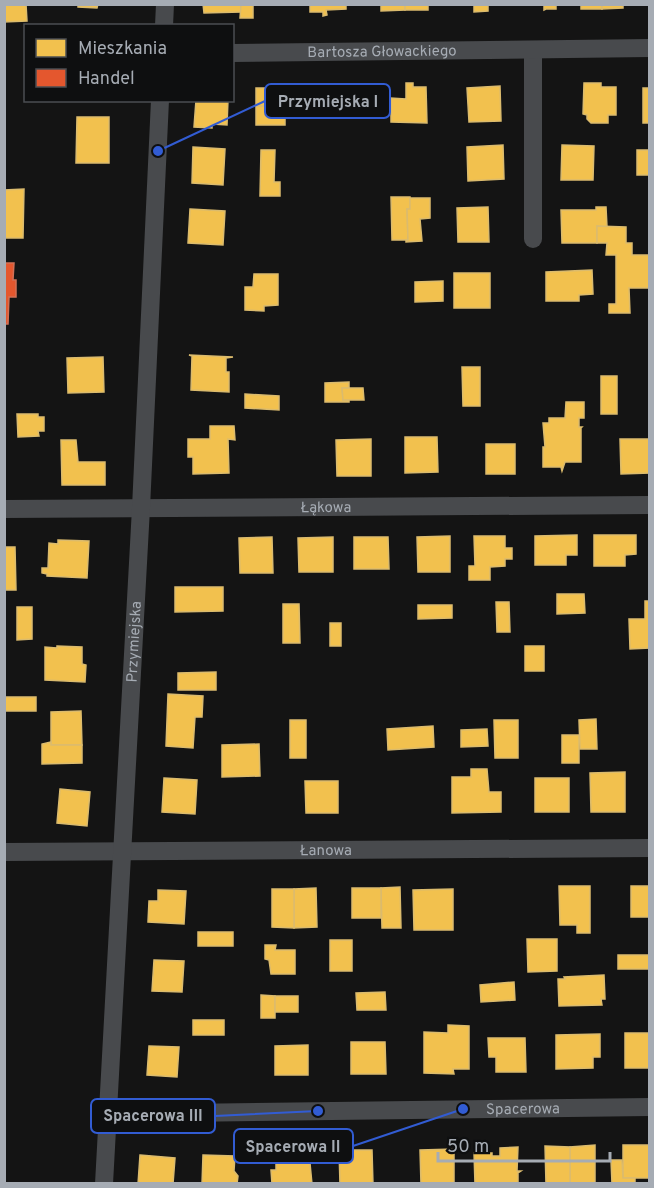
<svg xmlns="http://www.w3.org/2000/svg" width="654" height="1188" font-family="Overpass,sans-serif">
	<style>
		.homes { fill: #f2c14e; stroke: #dbbb6d; stroke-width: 1.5 }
		.shops { fill: #e4572e; stroke: #d17056; stroke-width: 1.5 }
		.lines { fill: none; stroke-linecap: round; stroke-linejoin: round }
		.street { stroke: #484a4d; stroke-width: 18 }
		.labels { text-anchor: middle; stroke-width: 6; stroke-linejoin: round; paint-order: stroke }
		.street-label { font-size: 15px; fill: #a6acb4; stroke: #0e0f10 }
		.leader { fill: none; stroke: #325cd3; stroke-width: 2 }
		.callout-dot { fill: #325cd3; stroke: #0e0f10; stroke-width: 2 }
		.callout { fill: #0e0f10; stroke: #325cd3; stroke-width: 2 }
		.callout-label { font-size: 16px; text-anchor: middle; font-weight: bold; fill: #a6acb4 }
	</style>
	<rect width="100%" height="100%" fill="#141414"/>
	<!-- homes -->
	<g class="homes">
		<polygon points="4,4 26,4 27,21 4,22"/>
		<polygon points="78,4 98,4 97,8 78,7"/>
		<polygon points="203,4 241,4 241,12 204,13"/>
		<polygon points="241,4 253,4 253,18 240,18"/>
		<polygon points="310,4 346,4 346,9 326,10 327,15 323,16 323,12 310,12"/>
		<polygon points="381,4 405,4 405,10 381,11"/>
		<rect x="405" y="4" width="23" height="6"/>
		<polygon points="474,4 488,4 488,11 474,12"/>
		<polygon points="544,4 556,4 556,9 546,9 544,10"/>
		<rect x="581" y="4" width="21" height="5"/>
		<polygon points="602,4 623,4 623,8 602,9"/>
		<polygon points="406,83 413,83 413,87 426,87 427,123 391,122 391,98 406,99"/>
		<polygon points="584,83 601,83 601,87 616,87 616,115 608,115 608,123 591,123 587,119 587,115 583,114"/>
		<polygon points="500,86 501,121 469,122 467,88"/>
		<polygon points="256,88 285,88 285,107 256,106"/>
		<rect x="643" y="88" width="7" height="35"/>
		<polygon points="196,100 228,100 227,125 212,124 212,128 194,127"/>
		<polygon points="256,106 285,107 285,125 256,125"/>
		<polygon points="77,117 109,117 109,163 76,163"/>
		<polygon points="503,145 504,179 468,181 467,147"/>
		<polygon points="562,145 594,146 593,180 561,180"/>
		<polygon points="193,147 225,149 223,185 192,183"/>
		<polygon points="261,150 275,150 274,182 280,182 280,196 260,196"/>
		<rect x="637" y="150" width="13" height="25"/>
		<polygon points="24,189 23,238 4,238 4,190"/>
		<polygon points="391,197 410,197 410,209 407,209 408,240 392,240"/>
		<polygon points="410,198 430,198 430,218 420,219 422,241 406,242 406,240 408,240 407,209 410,209"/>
		<polygon points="488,207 489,242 458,242 457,208"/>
		<polygon points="596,207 606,207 607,227 597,226 597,243 562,243 561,210 596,210"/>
		<polygon points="190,209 225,211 223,245 188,243"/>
		<polygon points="597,226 626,227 626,243 632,243 632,255 650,255 650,307 649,288 629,288 630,313 609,313 609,304 616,304 616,255 606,255 607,243 597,243"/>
		<polygon points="592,270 593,294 579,295 579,301 546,301 546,272"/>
		<rect x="454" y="273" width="36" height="35"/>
		<polygon points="254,274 278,274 278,305 264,306 264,311 245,310 245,287 253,287"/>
		<polygon points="443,281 443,301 415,302 415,282"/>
		<polygon points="189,355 233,357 226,358 226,372 229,372 229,392 191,390 192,356"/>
		<polygon points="103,357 104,392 68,393 67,358"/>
		<polygon points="462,367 480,367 480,406 463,406"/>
		<rect x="601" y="376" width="16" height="38"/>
		<polygon points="349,382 349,388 342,388 343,400 349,400 349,402 325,402 325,383"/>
		<polygon points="342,388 363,388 364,400 343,400"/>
		<polygon points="245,394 279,396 279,410 245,408"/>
		<polygon points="566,402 584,402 584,418 579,418 579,427 582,427 581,428 581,462 565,462 562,471 561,467 543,467 543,447 545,447 543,423 549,423 549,418 565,418"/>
		<polygon points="17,414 38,414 38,417 44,417 44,431 38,431 39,436 18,437"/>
		<polygon points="210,426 234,426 235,440 228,439 229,473 193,474 193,457 188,457 188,439 210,439"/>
		<polygon points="405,437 437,437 438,472 405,473"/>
		<polygon points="371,439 371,476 337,476 336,440"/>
		<polygon points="620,439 650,439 650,473 621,474"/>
		<polygon points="61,440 76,440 78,462 105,462 105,485 62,485"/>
		<rect x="486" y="444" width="29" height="30"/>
		<polygon points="577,535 577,555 566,555 566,565 535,565 535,536"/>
		<polygon points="594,535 636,535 636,554 625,555 625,566 594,566"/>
		<polygon points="450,536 450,572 418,572 417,537"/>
		<polygon points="474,536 505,536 505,548 512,548 512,559 505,559 505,566 490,567 490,580 469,580 469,566 475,566"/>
		<polygon points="272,537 273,573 240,573 239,538"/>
		<polygon points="333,537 333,572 299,572 298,538"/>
		<polygon points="354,537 388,537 389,569 354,569"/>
		<polygon points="58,540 89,541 87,578 47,576 47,574 42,573 42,568 48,568 49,543 58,544"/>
		<polygon points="4,547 15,547 16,590 4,590"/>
		<polygon points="175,587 223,587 223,611 175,612"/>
		<polygon points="557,594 584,594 585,613 557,614"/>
		<polygon points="645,601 650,601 650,648 630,649 629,619 645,619"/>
		<polygon points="496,602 509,602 510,632 497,632"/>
		<polygon points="283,604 299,604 300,643 283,643"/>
		<polygon points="418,605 452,605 452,618 418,619"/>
		<polygon points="17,607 32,607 32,639 17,640"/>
		<rect x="330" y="623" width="11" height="23"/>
		<polygon points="57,646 82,647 82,664 86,665 85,682 45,680 45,647 57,648"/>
		<rect x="525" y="646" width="19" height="25"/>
		<polygon points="216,672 216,690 178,690 178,673"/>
		<polygon points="168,694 203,696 202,717 195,717 193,748 166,746"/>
		<rect x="4" y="697" width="32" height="14"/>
		<polygon points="81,711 82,745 51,745 51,712"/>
		<polygon points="596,719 597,749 580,749 579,720"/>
		<rect x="290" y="720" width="16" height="38"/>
		<polygon points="494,720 518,720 518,758 495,758"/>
		<polygon points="433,726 434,747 388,750 387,729"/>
		<polygon points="487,729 488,746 461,747 461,730"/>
		<rect x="562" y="735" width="17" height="28"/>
		<polygon points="51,742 51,745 82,745 82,763 42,764 42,744"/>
		<polygon points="259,744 260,776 222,777 222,745"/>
		<polygon points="471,769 487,769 489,792 501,792 501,812 452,813 452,777 471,777"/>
		<polygon points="625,772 625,812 591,812 590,773"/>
		<polygon points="164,778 197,780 195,814 162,812"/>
		<rect x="535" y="778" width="34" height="34"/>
		<polygon points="305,781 338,781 338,813 306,813"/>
		<polygon points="60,789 90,792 87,826 57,823"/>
		<polygon points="559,886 590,886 590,933 577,933 577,925 560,925"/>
		<rect x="631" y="886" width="19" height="31"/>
		<polygon points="400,887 401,928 382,928 381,888"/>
		<polygon points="316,888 317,927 294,928 294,889"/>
		<rect x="352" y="888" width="29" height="30"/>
		<polygon points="272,889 294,889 294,928 272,927"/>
		<polygon points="453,889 453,930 414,930 413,890"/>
		<polygon points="158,890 186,891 184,924 148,922 149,901 158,901"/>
		<rect x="198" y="932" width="35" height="14"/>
		<polygon points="527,939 557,939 557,971 528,972"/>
		<rect x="330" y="940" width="22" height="31"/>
		<polygon points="265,945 276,945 275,950 295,950 295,974 271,974 269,960 265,959"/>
		<rect x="618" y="955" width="32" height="14"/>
		<polygon points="154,960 184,961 182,992 152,991"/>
		<polygon points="604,975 605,999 601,999 602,1005 559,1006 558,979 565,979 564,977"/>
		<polygon points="514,982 515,1000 481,1002 480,985"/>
		<polygon points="385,992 386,1010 357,1010 356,993"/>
		<polygon points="261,995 275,996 275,1018 261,1018"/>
		<rect x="275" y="996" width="23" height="16"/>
		<rect x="193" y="1020" width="31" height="15"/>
		<polygon points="448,1025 469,1026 469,1069 453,1069 454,1074 424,1073 424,1032 448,1033"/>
		<rect x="625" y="1033" width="25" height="35"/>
		<polygon points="600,1034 600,1057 593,1057 593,1068 556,1069 556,1035"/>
		<polygon points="488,1038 525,1038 526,1072 496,1072 496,1057 489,1057"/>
		<polygon points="351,1042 385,1042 386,1074 351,1074"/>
		<polygon points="308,1045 308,1075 275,1075 275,1046"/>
		<polygon points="149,1046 179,1047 177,1077 147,1075"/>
		<polygon points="595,1145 595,1184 570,1184 570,1147"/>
		<rect x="623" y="1145" width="27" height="33"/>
		<polygon points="545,1146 570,1147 570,1184 546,1184"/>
		<polygon points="518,1147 517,1171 521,1171 518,1173 518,1184 475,1184 474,1153 492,1153 492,1156 500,1156 500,1148"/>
		<polygon points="454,1149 454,1184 421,1184 420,1150"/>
		<polygon points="339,1150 372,1150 373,1184 340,1184"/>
		<polygon points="276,1153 309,1153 312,1184 272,1184 271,1170 276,1170"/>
		<polygon points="140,1155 175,1158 173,1184 138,1184"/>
		<polygon points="203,1155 235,1156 234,1171 238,1176 237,1184 202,1184"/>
		<polygon points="611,1160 622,1160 623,1178 635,1178 635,1184 612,1184"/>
	</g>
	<!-- shops -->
	<polygon class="shops" points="4,263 14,263 13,280 16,280 16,297 9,297 8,324 4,324"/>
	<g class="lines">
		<!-- street -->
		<g class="street">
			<polyline points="164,26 165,4"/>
			<polyline points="533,50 533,239"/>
			<path id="s1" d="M 232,53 L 650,48"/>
			<path id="s2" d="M 4,509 L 650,505"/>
			<path id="s3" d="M 4,852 L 650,848"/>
			<path id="s4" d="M 107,1114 L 650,1107"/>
			<path id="s5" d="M 104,1184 L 141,508 L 160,100"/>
		</g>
	</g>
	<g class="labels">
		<!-- street labels -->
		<g class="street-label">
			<text dy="5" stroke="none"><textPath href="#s1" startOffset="150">Bartosza Głowackiego</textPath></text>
			<text dy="5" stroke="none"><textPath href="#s2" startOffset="322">Łąkowa</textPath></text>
			<text dy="5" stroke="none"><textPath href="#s5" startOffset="543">Przymiejska</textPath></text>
			<text dy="5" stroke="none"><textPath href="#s3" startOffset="322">Łanowa</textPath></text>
			<text dy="5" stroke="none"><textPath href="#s4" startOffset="416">Spacerowa</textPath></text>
		</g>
	</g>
	<!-- callouts -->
	<path class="leader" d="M158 151L265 101M318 1111L215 1116M463 1109L353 1146"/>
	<g class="callout-dot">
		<circle cx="158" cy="151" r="6"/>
		<circle cx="318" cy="1111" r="6"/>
		<circle cx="463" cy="1109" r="6"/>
	</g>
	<g class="callout">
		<rect x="265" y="84" width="125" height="34" rx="6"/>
		<rect x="91" y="1099" width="124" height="34" rx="6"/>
		<rect x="234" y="1129" width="119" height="34" rx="6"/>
	</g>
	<g class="callout-label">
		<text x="328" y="107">Przymiejska I</text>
		<text x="153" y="1121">Spacerowa III</text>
		<text x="293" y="1152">Spacerowa II</text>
	</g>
	<!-- border -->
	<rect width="654" height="1188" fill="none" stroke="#a6acb4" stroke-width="12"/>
	<!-- legend -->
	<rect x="24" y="24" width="210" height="78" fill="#0e0f10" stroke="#4b4e52" stroke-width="1.5"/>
	<rect x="36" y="39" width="30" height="18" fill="#f2c14e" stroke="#4b4e52" stroke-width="1.5"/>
	<text x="78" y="54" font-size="18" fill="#a6acb4">Mieszkania</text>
	<rect x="36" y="69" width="30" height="18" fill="#e4572e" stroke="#4b4e52" stroke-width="1.5"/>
	<text x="78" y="84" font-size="18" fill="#a6acb4">Handel</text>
	<!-- scale -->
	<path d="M438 1152v9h172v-9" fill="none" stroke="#a6acb4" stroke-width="3"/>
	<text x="447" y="1152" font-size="18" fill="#a6acb4" stroke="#0e0f10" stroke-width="4.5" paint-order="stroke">50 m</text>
</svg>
